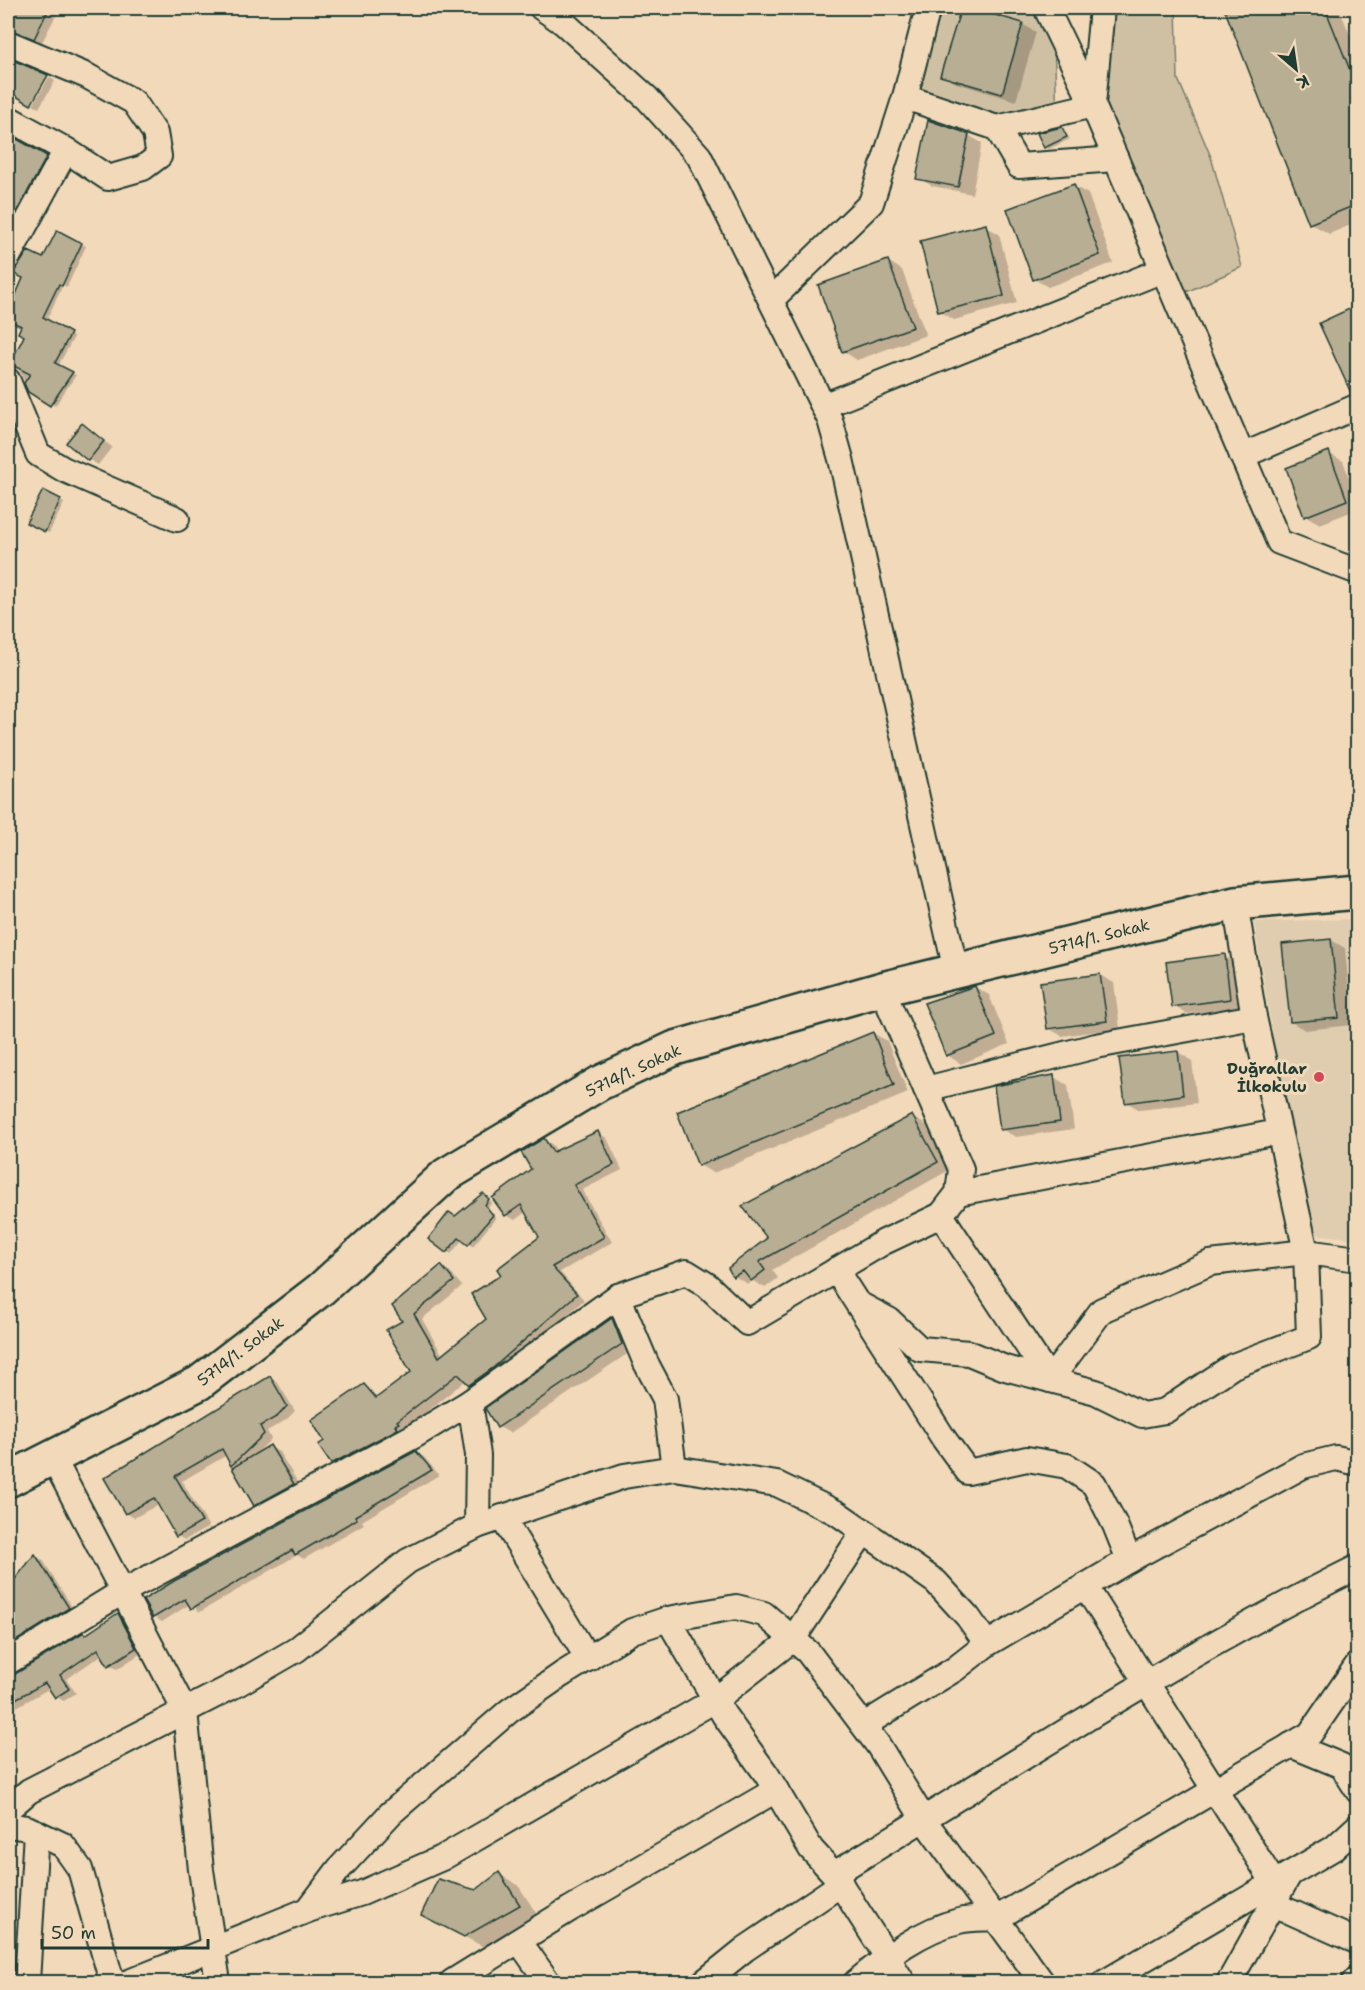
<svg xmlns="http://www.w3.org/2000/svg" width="1365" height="1990" font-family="'Shantell Sans',sans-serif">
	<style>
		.built { fill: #e0ccae }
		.green { fill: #d0c0a3; stroke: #787e6c; stroke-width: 1.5 }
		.shadow { fill: #0003 }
		.building { fill: #b7ae94; stroke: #1f3d34; stroke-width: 1.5 }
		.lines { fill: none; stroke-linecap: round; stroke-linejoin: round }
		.street-casing { stroke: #1f3d34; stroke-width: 28 }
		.secondary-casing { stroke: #1f3d34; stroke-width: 38 }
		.street { stroke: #f2d9b9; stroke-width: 24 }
		.secondary { stroke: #f2d9b9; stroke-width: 33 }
		.poi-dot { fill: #d1495b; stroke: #f2d9b9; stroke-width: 2 }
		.labels { text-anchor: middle; stroke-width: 6; stroke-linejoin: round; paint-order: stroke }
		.street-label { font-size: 16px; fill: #1f3d34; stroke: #f2d9b9 }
		.poi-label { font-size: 16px; font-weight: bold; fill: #1f3d34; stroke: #f2d9b9; text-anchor: end }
	</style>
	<rect width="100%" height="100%" fill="#f2d9b9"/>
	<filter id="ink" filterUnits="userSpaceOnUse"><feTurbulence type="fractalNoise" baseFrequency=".0167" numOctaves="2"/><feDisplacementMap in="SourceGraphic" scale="12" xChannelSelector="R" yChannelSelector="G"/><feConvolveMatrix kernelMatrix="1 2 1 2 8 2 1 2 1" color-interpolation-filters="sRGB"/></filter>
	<g filter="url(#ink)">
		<!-- built -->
		<polygon class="built" points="1357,919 1357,1239 1306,1233 1254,922"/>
		<!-- green -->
		<g class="green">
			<polygon points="941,8 1027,8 1053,21 1057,114 997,128 917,101"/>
			<polygon points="1102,8 1176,8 1178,79 1211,157 1242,267 1175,297 1093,105"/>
		</g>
		<!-- shadow -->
		<g class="shadow">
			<polygon points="8,8 60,8 42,42 15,32 8,38"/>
			<polygon points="963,8 1022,24 1036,32 1016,101 956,83 942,75"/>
			<polygon points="1225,8 1339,8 1358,54 1358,222 1329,234 1310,223"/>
			<polygon points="49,77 55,81 39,108 33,105"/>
			<polygon points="1062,129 1070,139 1049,149 1045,147"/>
			<polygon points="8,135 54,162 8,247"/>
			<polygon points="968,135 982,143 972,194 932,186 918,178"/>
			<polygon points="1074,186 1088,194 1113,263 1048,287 1034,279"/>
			<polygon points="985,226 999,234 1017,303 954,320 940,311"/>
			<polygon points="57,232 86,246 67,287 63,285 46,321 74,337 58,366 76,375 55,406 29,391 19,370 10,366 26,336 23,326 8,316 25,278 44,260"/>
			<polygon points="888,261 902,270 926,335 857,360 843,351"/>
			<polygon points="82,425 112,447 98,465 89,459"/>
			<polygon points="1328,453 1343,461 1358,500 1358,509 1320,524 1306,516"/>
			<polygon points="43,492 64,503 49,533 28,522"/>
			<polygon points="1331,940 1345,948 1352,1025 1305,1030 1291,1022"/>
			<polygon points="1224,956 1238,964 1244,1007 1187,1014 1173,1006"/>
			<polygon points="1100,975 1114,983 1120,1028 1062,1036 1048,1028"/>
			<polygon points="975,987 989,995 1009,1044 961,1064 947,1055"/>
			<polygon points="873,1033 887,1041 908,1093 713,1173 699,1165"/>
			<polygon points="1178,1052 1192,1061 1197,1103 1140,1110 1126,1102"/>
			<polygon points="1054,1077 1068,1085 1074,1129 1016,1137 1001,1129"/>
			<polygon points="912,1117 926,1125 951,1169 772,1270 778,1278 765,1288 753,1281 748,1284 734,1276 769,1238"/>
			<polygon points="598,1133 607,1138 622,1170 582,1190 612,1242 560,1272 584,1300 503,1372 478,1389 466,1380 403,1431 341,1468 332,1463 326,1442 364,1386 379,1398 413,1373 404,1321 441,1267 450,1272 462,1286 422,1319 443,1356 488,1319 503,1276 541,1237 527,1211 515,1220 506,1215 533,1170 544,1140 553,1145 557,1152"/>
			<polygon points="483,1195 492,1202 488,1208 496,1218 473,1246 463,1239 451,1254 430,1239"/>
			<polygon points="1358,1295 1358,1333 1354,1330"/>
			<polygon points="612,1320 623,1326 633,1350 510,1433 499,1427"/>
			<polygon points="270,1378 278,1383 295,1411 286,1420 267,1431 271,1439 256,1454 270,1447 279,1452 302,1489 264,1510 255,1504 236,1467 227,1455 182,1481 209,1527 185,1540 177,1536 159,1504 134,1518 126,1513"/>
			<polygon points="416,1453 424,1457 439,1475 362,1521 364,1524 304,1559 297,1555 200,1612 190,1604 162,1622 154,1617"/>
			<polygon points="36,1556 43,1560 75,1612 8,1654 8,1591"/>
			<polygon points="118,1615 125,1619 143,1652 117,1669 110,1665 103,1654 66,1679 76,1693 64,1701 56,1697 50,1688 8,1712 8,1676 16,1676"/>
			<polygon points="499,1874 518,1885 538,1916 484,1947 442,1925"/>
		</g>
		<!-- building -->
		<g class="building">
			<polygon points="8,8 49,8 34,39 8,29"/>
			<polygon points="961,8 971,8 1023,23 1002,94 940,76"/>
			<polygon points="1224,8 1325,8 1358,90 1358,204 1309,224"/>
			<polygon points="8,58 48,75 31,105 9,92 8,96"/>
			<polygon points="928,120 969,134 958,187 916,179"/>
			<polygon points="1062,127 1067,137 1044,148 1037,133"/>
			<polygon points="8,134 47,156 8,228"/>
			<polygon points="1074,184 1100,255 1033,280 1007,209"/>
			<polygon points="986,224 1004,296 938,312 920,241"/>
			<polygon points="57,230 82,243 62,286 59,284 43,317 71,333 55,363 73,372 50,406 28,392 24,383 30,374 10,364 24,336 18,333 21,326 8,320 8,313 23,278 8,271 16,269 28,251 43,258"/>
			<polygon points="888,260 913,327 842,352 818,285"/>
			<polygon points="1358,305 1358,392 1351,393 1319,323"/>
			<polygon points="82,423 104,441 88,461 66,443"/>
			<polygon points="1329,451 1347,500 1304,517 1286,468"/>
			<polygon points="43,490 61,499 45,532 26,523"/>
			<polygon points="1331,939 1339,1018 1290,1022 1282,944"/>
			<polygon points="1225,954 1230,999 1172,1007 1166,962"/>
			<polygon points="1100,974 1107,1021 1047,1029 1040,982"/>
			<polygon points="975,986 996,1036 946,1056 924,1003"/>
			<polygon points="873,1032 894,1085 698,1166 677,1112"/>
			<polygon points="1178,1051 1183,1095 1125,1103 1119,1058"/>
			<polygon points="1054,1075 1060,1122 1000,1130 994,1086"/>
			<polygon points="912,1115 938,1162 759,1262 765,1270 751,1281 743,1271 733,1277 728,1268 767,1238 742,1206"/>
			<polygon points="598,1131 614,1165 574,1185 604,1237 552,1267 577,1294 494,1367 469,1385 458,1374 397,1421 399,1423 395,1425 398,1429 331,1464 318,1445 324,1441 311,1420 364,1384 376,1398 411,1372 386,1330 402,1321 392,1306 441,1265 454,1281 414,1314 439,1357 486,1319 471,1294 501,1275 497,1269 539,1237 521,1205 505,1216 492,1198 531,1169 521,1152 544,1138 553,1152"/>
			<polygon points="483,1193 489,1199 485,1205 493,1215 468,1245 459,1238 446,1253 428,1239 449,1212 455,1216"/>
			<polygon points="612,1318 622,1344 497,1428 485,1408"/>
			<polygon points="270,1376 287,1406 278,1416 260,1426 264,1434 231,1466 222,1449 175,1476 202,1522 176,1537 154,1498 125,1514 104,1478"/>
			<polygon points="270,1445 294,1484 254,1506 232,1468"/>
			<polygon points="416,1451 432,1470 355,1516 357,1519 295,1555 292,1550 191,1609 185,1599 153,1618 143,1600 174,1581"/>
			<polygon points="35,1554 69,1608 8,1646 8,1588"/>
			<polygon points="118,1613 136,1648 108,1666 98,1649 60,1675 69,1689 55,1698 45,1683 8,1703 8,1676 15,1674 84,1632 85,1635"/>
			<polygon points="499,1872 520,1905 464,1937 421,1915 438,1879 476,1890"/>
		</g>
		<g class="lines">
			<defs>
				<g id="street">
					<polyline points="542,8 564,23 647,98 699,156 830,420 841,459 956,971"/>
					<polyline points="1046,8 1093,105 1279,542 1358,572"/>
					<polyline points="8,43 87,76 134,102 155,133 159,156 143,168 108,178 66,150 8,118"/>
					<polyline points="905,97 997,128 1093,105"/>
					<polyline points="1093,105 1102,8"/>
					<polyline points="997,128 1019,166 1116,159"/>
					<polyline points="8,257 66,150"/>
					<polyline points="771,300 871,203 905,97 928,8"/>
					<polyline points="8,381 38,454 63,469 177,519"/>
					<polyline points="823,406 1163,270"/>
					<polyline points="1242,456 1358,406"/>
					<polyline points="882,989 961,1169 958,1193 941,1215 1050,1380 1102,1310 1210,1263 1306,1252 1358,1259"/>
					<polyline points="926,1089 1096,1046 1254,1017"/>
					<polyline points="958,1193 1278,1132"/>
					<polyline points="836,1270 944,1439 968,1472 1027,1459 1067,1466 1094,1484 1115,1525 1129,1560"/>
					<polyline points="859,1304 889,1320 920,1349 969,1353 1005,1368 1096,1392 1142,1415 1165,1411 1233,1366 1309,1337 1306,1252 1254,1017 1235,903"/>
					<polyline points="470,1402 478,1455 477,1526"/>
					<polyline points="53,1458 185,1711 201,1870 218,1982"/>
					<polyline points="674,1468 777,1484 837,1513 936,1582 968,1617 987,1644"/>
					<polyline points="502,1517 588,1659"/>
					<polyline points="1085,1586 1274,1883"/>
					<polyline points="668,1619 724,1715 767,1775 811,1849 834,1874"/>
					<polyline points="8,1662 122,1592 414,1436 470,1402 618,1296 686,1272 707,1285 747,1323 884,1242 941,1215"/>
					<polyline points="864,1725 955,1669 987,1644 1129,1560 1303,1466 1336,1458 1358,1463"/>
					<polyline points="1291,1745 1342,1766 1358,1791"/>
					<polyline points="8,1809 29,1791 239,1683 296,1650 408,1561 477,1526 624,1476 674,1468 665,1399 646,1363 618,1296"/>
					<polyline points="8,1825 27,1828 63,1845 80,1869 112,1982"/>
					<polyline points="1273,1904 1358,1942"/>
					<polyline points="308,1910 362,1893 442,1858 715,1700 793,1639 864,1531"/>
					<polyline points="519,1941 548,1982"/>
					<polyline points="27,1982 36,1832"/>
					<polyline points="129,1982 308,1910 339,1869 391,1813 509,1711 561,1675 632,1631 668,1619 736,1607 764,1614 808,1652 878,1745 924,1820 1042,1982"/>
					<polyline points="452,1982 570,1909 776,1790"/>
					<polyline points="704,1982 745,1949 841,1884"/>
					<path d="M 856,1982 C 886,1957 921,1930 959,1921 C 971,1918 985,1919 997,1918 L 1310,1734 L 1358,1664"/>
					<path d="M 903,1982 L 834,1874 C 1007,1769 1176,1657 1358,1567"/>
					<polyline points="1105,1982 1334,1848 1358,1826"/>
					<polyline points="1229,1982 1289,1875"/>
					<polyline points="1354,1982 1358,1978"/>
				</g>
				<polyline id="secondary" points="8,1480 199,1383 321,1289 446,1175 600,1083 675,1048 882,989 1235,903 1358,892"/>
			</defs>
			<!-- street casing -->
			<use href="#street" class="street-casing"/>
			<!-- secondary casing -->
			<use href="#secondary" class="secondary-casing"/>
			<!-- street -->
			<use href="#street" class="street"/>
			<!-- secondary -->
			<use href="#secondary" class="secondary"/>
		</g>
	</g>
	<!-- markers -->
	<circle class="poi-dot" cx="1319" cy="1077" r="6"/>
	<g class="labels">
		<!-- street labels -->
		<g class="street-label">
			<text transform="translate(1099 936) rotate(-14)" y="6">5714/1. Sokak</text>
			<text transform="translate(633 1070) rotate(-25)" y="6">5714/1. Sokak</text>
			<text transform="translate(240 1351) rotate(-37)" y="6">5714/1. Sokak</text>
		</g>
		<!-- poi labels -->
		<g class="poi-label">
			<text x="1307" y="1074">Duğrallar<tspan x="1307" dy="18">İlkokulu</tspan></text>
		</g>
	</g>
	<!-- margin -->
	<rect width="1365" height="1990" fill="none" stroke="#f2d9b9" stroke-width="30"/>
	<rect x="15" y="15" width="1335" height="1960" fill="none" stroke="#1f3d34" stroke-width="2" filter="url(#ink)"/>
	<!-- north arrow -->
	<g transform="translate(1296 69) rotate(151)" stroke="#f2d9b9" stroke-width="4.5" paint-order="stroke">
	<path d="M0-4.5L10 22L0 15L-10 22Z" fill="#1f3d34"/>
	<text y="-9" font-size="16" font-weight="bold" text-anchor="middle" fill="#1f3d34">K</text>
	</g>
	<!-- scale -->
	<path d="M42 1939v9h166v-9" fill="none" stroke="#1f3d34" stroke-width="3"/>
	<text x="51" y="1939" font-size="18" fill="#1f3d34" stroke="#f2d9b9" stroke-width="4.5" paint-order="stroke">50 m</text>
</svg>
